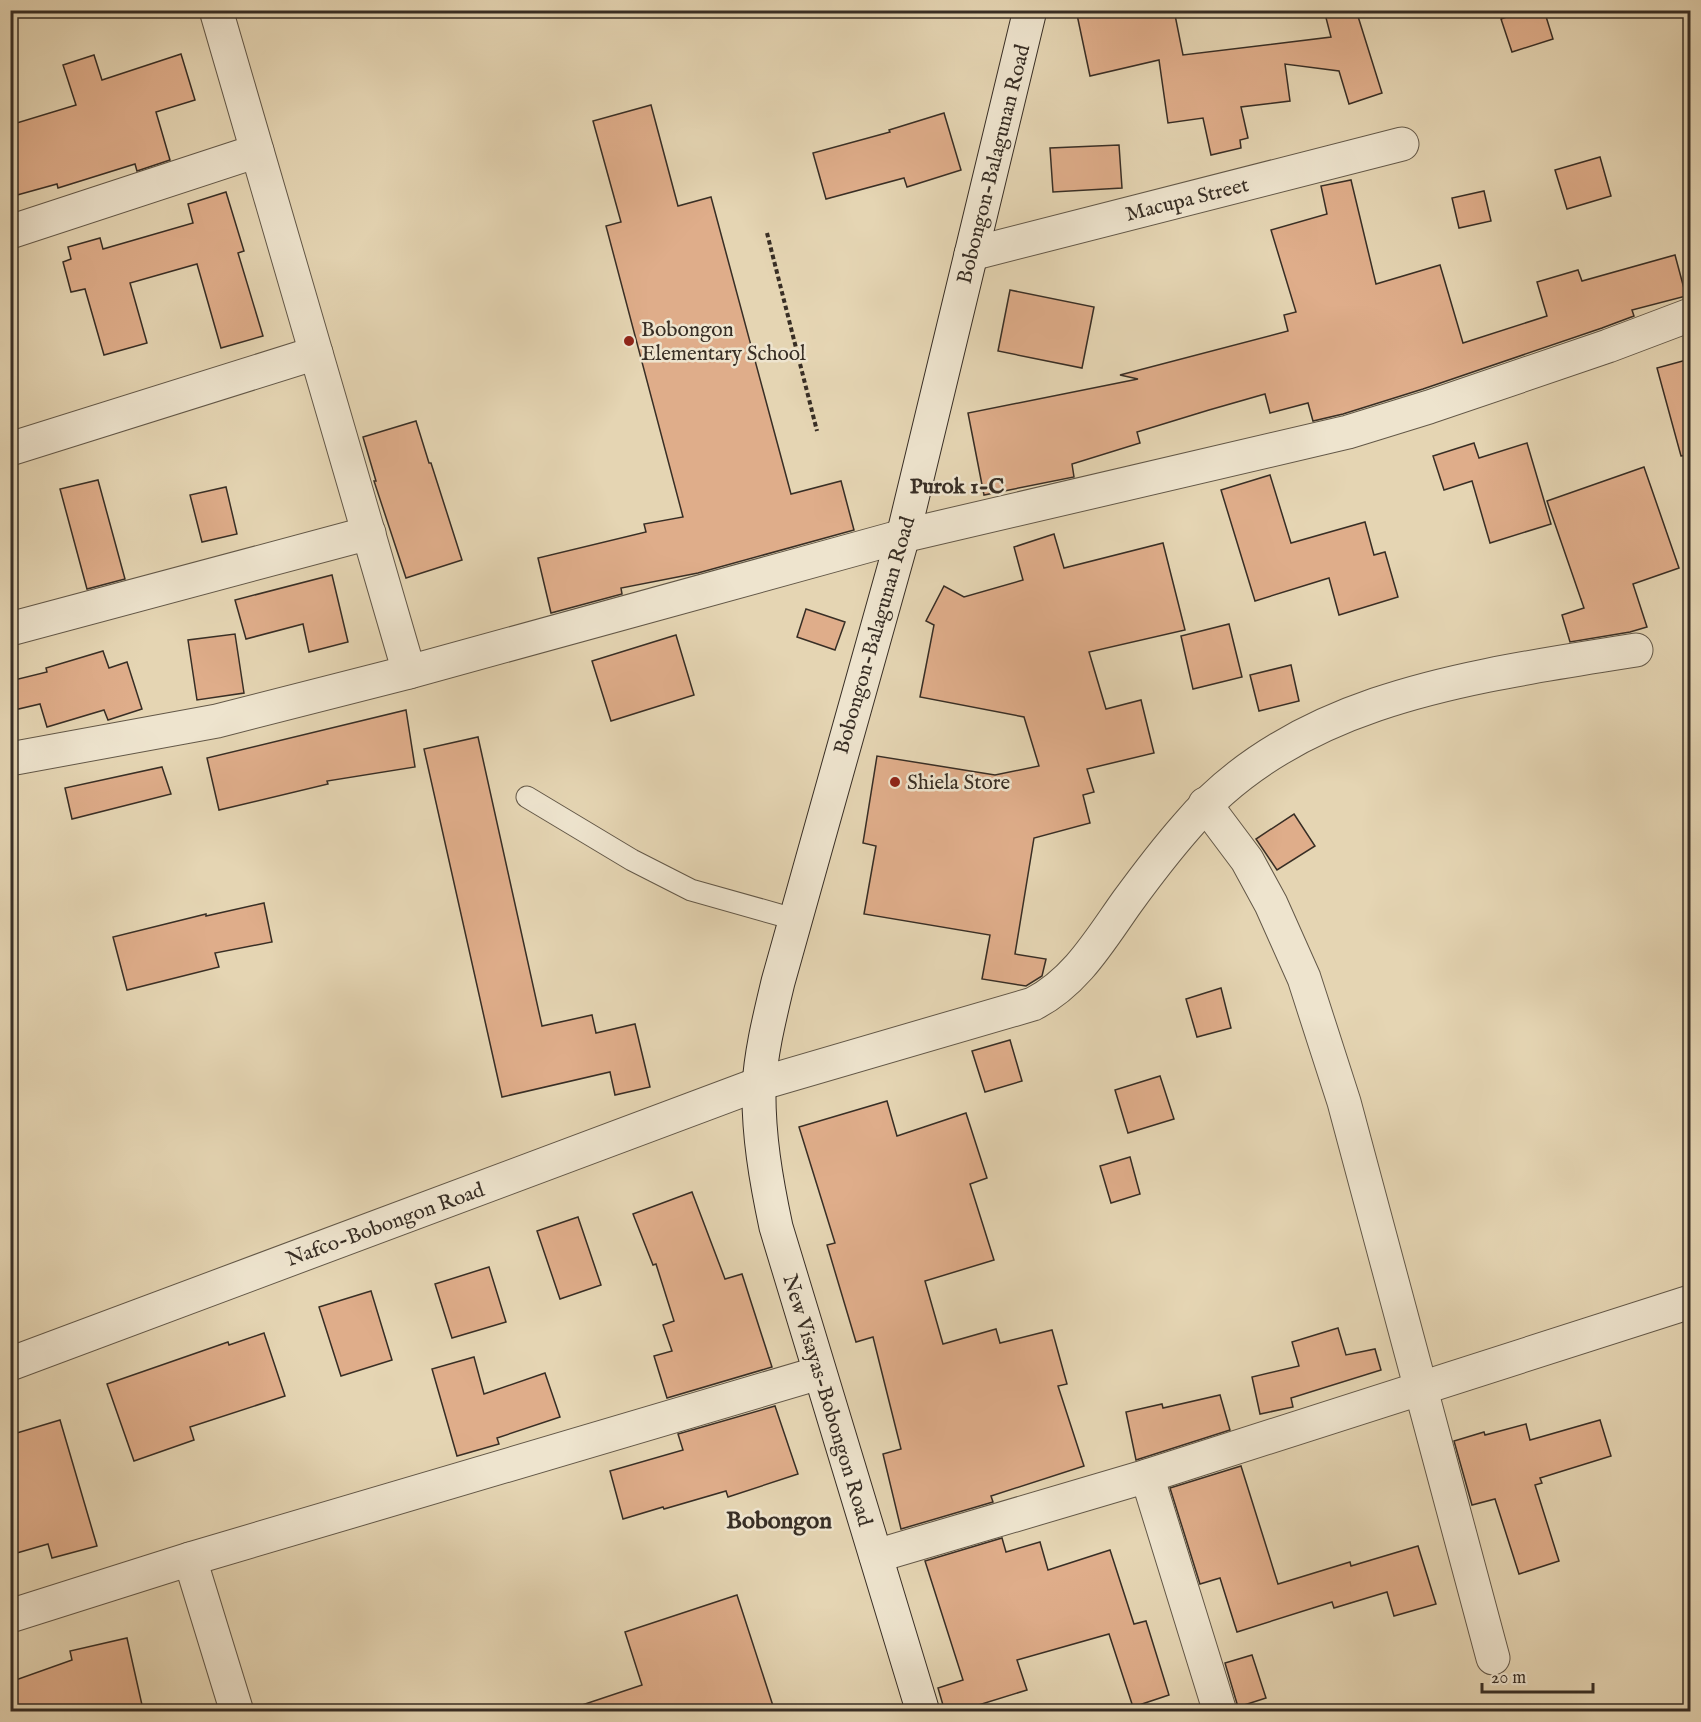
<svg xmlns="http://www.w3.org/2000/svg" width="1701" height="1722" font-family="'IM FELL English',serif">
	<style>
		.building { fill: #dfad8a; stroke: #382e25; stroke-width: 1.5 }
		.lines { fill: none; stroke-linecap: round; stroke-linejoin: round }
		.service-casing { stroke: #635848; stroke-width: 23 }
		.minor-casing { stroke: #635848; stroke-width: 35 }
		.tertiary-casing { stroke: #635848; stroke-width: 35 }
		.secondary-casing { stroke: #382e25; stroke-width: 35 }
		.path { stroke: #382e25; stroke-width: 4; stroke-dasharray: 4.5 3; stroke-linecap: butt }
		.service { stroke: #eee4ce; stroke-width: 21 }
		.minor { stroke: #eee4ce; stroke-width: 33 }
		.tertiary { stroke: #eee4ce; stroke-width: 33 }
		.secondary { stroke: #eee4ce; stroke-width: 33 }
		.poi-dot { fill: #8f2418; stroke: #eee4ce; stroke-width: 2 }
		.labels { text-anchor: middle; stroke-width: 5; stroke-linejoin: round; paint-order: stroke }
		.street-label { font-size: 21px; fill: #382e25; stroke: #eee4ce }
		.poi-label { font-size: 21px; fill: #382e25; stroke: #eee4ce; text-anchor: start }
		.neighbourhood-label { font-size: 22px; font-weight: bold; fill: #382e25; stroke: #eee4ce }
		.quarter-label { font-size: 24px; font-weight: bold; fill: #382e25; stroke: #eee4ce }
	</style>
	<rect width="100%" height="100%" fill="#e5d5b3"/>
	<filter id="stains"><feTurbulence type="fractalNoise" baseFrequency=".00333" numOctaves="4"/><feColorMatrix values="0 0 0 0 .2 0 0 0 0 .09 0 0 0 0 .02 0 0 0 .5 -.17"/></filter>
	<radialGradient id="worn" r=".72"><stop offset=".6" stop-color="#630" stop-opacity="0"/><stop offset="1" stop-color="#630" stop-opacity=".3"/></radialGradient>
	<!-- building -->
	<g class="building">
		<polygon points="1076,10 1174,10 1183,55 1331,37 1324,10 1356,10 1382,93 1349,104 1339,71 1285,64 1290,101 1241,107 1248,138 1240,140 1241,148 1211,155 1203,118 1168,123 1159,60 1090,76"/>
		<polygon points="1526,10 1544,10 1553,39 1512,52 1501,19"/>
		<polygon points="181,54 195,100 156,112 170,160 137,171 135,164 58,188 57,184 10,197 10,125 76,105 63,65 94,55 102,80"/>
		<polygon points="651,105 678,206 711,197 791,494 841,481 854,530 698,573 621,588 622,594 551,613 538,558 646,532 644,524 683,517 606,226 621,222 593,121"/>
		<polygon points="944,113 961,170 907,187 904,178 826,199 813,153 890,132 889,130"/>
		<polygon points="1119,145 1122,188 1053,192 1050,148"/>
		<polygon points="1600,157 1611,196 1567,209 1555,170"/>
		<polygon points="1351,180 1376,284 1440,265 1463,343 1547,316 1537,282 1578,270 1582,281 1675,255 1686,296 1632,310 1634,316 1602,328 1423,389 1343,414 1313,421 1308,403 1270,413 1265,394 1209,410 1137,432 1140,443 1072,464 1074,477 984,495 968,413 1138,379 1120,375 1288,331 1284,315 1296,312 1271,230 1327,214 1321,186"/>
		<polygon points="1484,191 1491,221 1459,228 1452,198"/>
		<polygon points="226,192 244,251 238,253 263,336 221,348 197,264 130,283 147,343 104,355 85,289 71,292 63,262 71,259 68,247 100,238 103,249 193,223 188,204"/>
		<polygon points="1010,290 1094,307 1082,368 998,351"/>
		<polygon points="1690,359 1690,455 1681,456 1657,368"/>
		<polygon points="416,421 429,463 431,463 462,560 406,578 374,481 376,481 363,437"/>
		<polygon points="1474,443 1479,458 1527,443 1551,524 1490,543 1472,481 1444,490 1433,456"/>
		<polygon points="1644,467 1679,568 1633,584 1647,627 1630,632 1570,642 1562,615 1584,608 1547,501"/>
		<polygon points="1270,475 1291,543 1365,522 1374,555 1385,552 1398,597 1339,615 1329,578 1255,601 1221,490"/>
		<polygon points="98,480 125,579 87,589 60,489"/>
		<polygon points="226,487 237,534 202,542 190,495"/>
		<polygon points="1054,534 1064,568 1163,543 1185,630 1089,652 1106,709 1141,700 1154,753 1087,769 1094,792 1083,795 1090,823 1034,838 1015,954 1046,959 1042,976 1026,986 982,979 990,935 864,914 876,846 863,843 877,756 995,775 1039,766 1024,717 920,697 934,625 926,621 944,586 964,597 1023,580 1014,547"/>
		<polygon points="332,575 348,642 309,652 303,624 246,639 235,600"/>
		<polygon points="806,609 845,622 835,650 797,637"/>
		<polygon points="1229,624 1242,677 1193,689 1181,636"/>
		<polygon points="235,634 244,693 197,700 188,640"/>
		<polygon points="676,635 694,695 611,721 592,661"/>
		<polygon points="103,651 109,668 127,662 142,709 108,720 104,710 47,727 40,704 10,711 10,681 47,672 46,668"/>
		<polygon points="1291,665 1299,701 1259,711 1250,675"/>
		<polygon points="406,710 415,767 327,781 328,784 219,810 207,758"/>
		<polygon points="478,737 542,1026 592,1015 596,1033 635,1024 650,1087 615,1095 610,1072 502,1097 424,749"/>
		<polygon points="162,767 171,794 72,819 65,788"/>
		<polygon points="1294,814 1315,846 1277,870 1256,839"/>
		<polygon points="264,903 272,942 215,953 219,967 127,990 113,937 206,914 206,916"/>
		<polygon points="1221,988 1231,1028 1197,1037 1186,999"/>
		<polygon points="1010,1040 1022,1081 985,1092 972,1051"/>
		<polygon points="1160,1076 1174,1119 1128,1133 1115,1090"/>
		<polygon points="887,1101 897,1136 966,1113 987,1178 970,1184 994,1260 925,1281 943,1344 996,1329 1000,1343 1052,1330 1067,1384 1058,1386 1084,1466 991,1496 993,1502 901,1529 883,1454 901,1449 873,1337 856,1342 827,1245 835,1243 799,1127"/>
		<polygon points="1130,1157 1140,1194 1111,1203 1100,1166"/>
		<polygon points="692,1192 725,1279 742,1274 772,1367 667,1398 654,1356 672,1351 663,1325 674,1321 656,1264 653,1265 633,1214"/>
		<polygon points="578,1217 601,1285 560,1299 537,1231"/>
		<polygon points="489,1267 506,1322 452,1338 435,1284"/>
		<polygon points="371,1291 392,1360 341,1376 319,1307"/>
		<polygon points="1338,1328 1346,1355 1375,1349 1381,1370 1291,1398 1293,1407 1260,1414 1252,1377 1299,1366 1292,1342"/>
		<polygon points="264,1333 285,1396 190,1427 194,1440 134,1461 107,1384 228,1342 229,1345"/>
		<polygon points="474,1357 484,1394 545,1373 560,1417 497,1438 499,1444 457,1456 432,1369"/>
		<polygon points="1220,1395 1230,1430 1136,1460 1126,1412 1162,1404 1163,1408"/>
		<polygon points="775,1406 798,1474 728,1497 726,1491 664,1509 663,1507 623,1519 610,1471 683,1450 678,1434"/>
		<polygon points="60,1420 97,1546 52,1558 48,1544 10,1555 10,1435"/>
		<polygon points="1600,1420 1611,1456 1540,1478 1542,1483 1535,1485 1559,1561 1519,1574 1495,1499 1472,1505 1454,1441 1484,1432 1485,1435 1526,1424 1530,1440"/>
		<polygon points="1241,1466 1278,1584 1350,1562 1351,1566 1418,1546 1436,1604 1394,1616 1387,1592 1334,1608 1332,1602 1237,1632 1220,1578 1200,1584 1170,1488"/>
		<polygon points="1002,1538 1006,1552 1040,1542 1048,1570 1110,1550 1134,1624 1146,1621 1169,1695 1133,1707 1109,1634 1017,1660 1027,1690 956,1712 945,1712 938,1688 963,1680 925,1561"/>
		<polygon points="737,1595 775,1712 580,1712 579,1706 642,1685 625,1632"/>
		<polygon points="127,1638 142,1705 116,1712 10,1712 10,1682 72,1660 70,1651"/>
		<polygon points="1252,1655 1266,1698 1238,1707 1225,1663"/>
	</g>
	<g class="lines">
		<defs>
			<polyline id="service" points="527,797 632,860 691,890 794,919"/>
			<g id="minor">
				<polyline points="216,10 409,672"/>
				<polyline points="10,232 257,151"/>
				<polyline points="971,254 1402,144"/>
				<polyline points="10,449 316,353"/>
				<polyline points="10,629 369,533"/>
				<polyline points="10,759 217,721 409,672 903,536 1348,432 1429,407 1608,346 1690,315"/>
				<polyline points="1205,804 1247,860 1271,904 1304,978 1344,1102 1493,1658"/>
				<path d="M 759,1084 L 1033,1004 C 1076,982 1100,940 1127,902 C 1146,876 1165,851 1186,827 C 1296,696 1477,676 1636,650"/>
				<polyline points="1147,1476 1220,1712"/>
				<polyline points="876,1556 1147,1476 1690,1302"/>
				<polyline points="190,1559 237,1712"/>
				<polyline points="10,1616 190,1559 819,1373"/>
			</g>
			<polyline id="tertiary" points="10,1364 759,1084"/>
			<path id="secondary" d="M 923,1712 L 776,1227 C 766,1180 758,1134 759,1086 C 761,1051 770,1016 778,982 L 903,536 L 1030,10"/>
		</defs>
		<!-- service casing -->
		<use href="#service" class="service-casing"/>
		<!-- minor casing -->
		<use href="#minor" class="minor-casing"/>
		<!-- tertiary casing -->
		<use href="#tertiary" class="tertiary-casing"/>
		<!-- secondary casing -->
		<use href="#secondary" class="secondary-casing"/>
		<!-- path -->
		<polyline class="path" points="767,233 817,431"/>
		<!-- service -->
		<use href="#service" class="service"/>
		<!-- minor -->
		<use href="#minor" class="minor"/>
		<!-- tertiary -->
		<use href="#tertiary" class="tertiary"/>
		<!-- secondary -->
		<use href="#secondary" class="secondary"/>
	</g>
	<!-- markers -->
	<g class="poi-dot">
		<circle cx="629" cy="341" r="6"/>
		<circle cx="895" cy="782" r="6"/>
	</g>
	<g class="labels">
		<!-- street labels -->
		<g class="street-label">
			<text transform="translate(993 164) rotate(-76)" y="7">Bobongon-Balagunan Road</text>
			<text transform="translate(1187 199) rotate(-14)" y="7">Macupa Street</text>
			<text transform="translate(874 635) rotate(-74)" y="7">Bobongon-Balagunan Road</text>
			<text transform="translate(385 1224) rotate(-20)" y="7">Nafco-Bobongon Road</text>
			<text transform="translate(828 1400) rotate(73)" y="7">New Visayas-Bobongon Road</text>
		</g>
		<!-- poi labels -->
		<g class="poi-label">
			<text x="641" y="336">Bobongon<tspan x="641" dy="24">Elementary School</tspan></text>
			<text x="907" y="789">Shiela Store</text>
		</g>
		<!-- neighbourhood labels -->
		<g class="neighbourhood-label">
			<text x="957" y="493">Purok 1-C</text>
		</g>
		<!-- quarter labels -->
		<g class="quarter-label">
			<text x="779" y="1528">Bobongon</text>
		</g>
	</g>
	<!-- margin -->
	<rect width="1701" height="1722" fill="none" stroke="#e5d5b3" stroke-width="36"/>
	<rect x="12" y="12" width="1677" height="1698" fill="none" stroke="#382e25" stroke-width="3"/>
	<rect x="18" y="18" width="1665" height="1686" fill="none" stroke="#382e25" stroke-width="1.5"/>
	<!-- scale -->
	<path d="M1482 1683v9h111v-9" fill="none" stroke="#382e25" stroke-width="3"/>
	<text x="1491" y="1683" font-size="18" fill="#382e25" stroke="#eee4ce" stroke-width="4.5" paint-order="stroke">20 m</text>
	<rect width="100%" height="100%" filter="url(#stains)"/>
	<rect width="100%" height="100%" fill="url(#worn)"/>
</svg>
